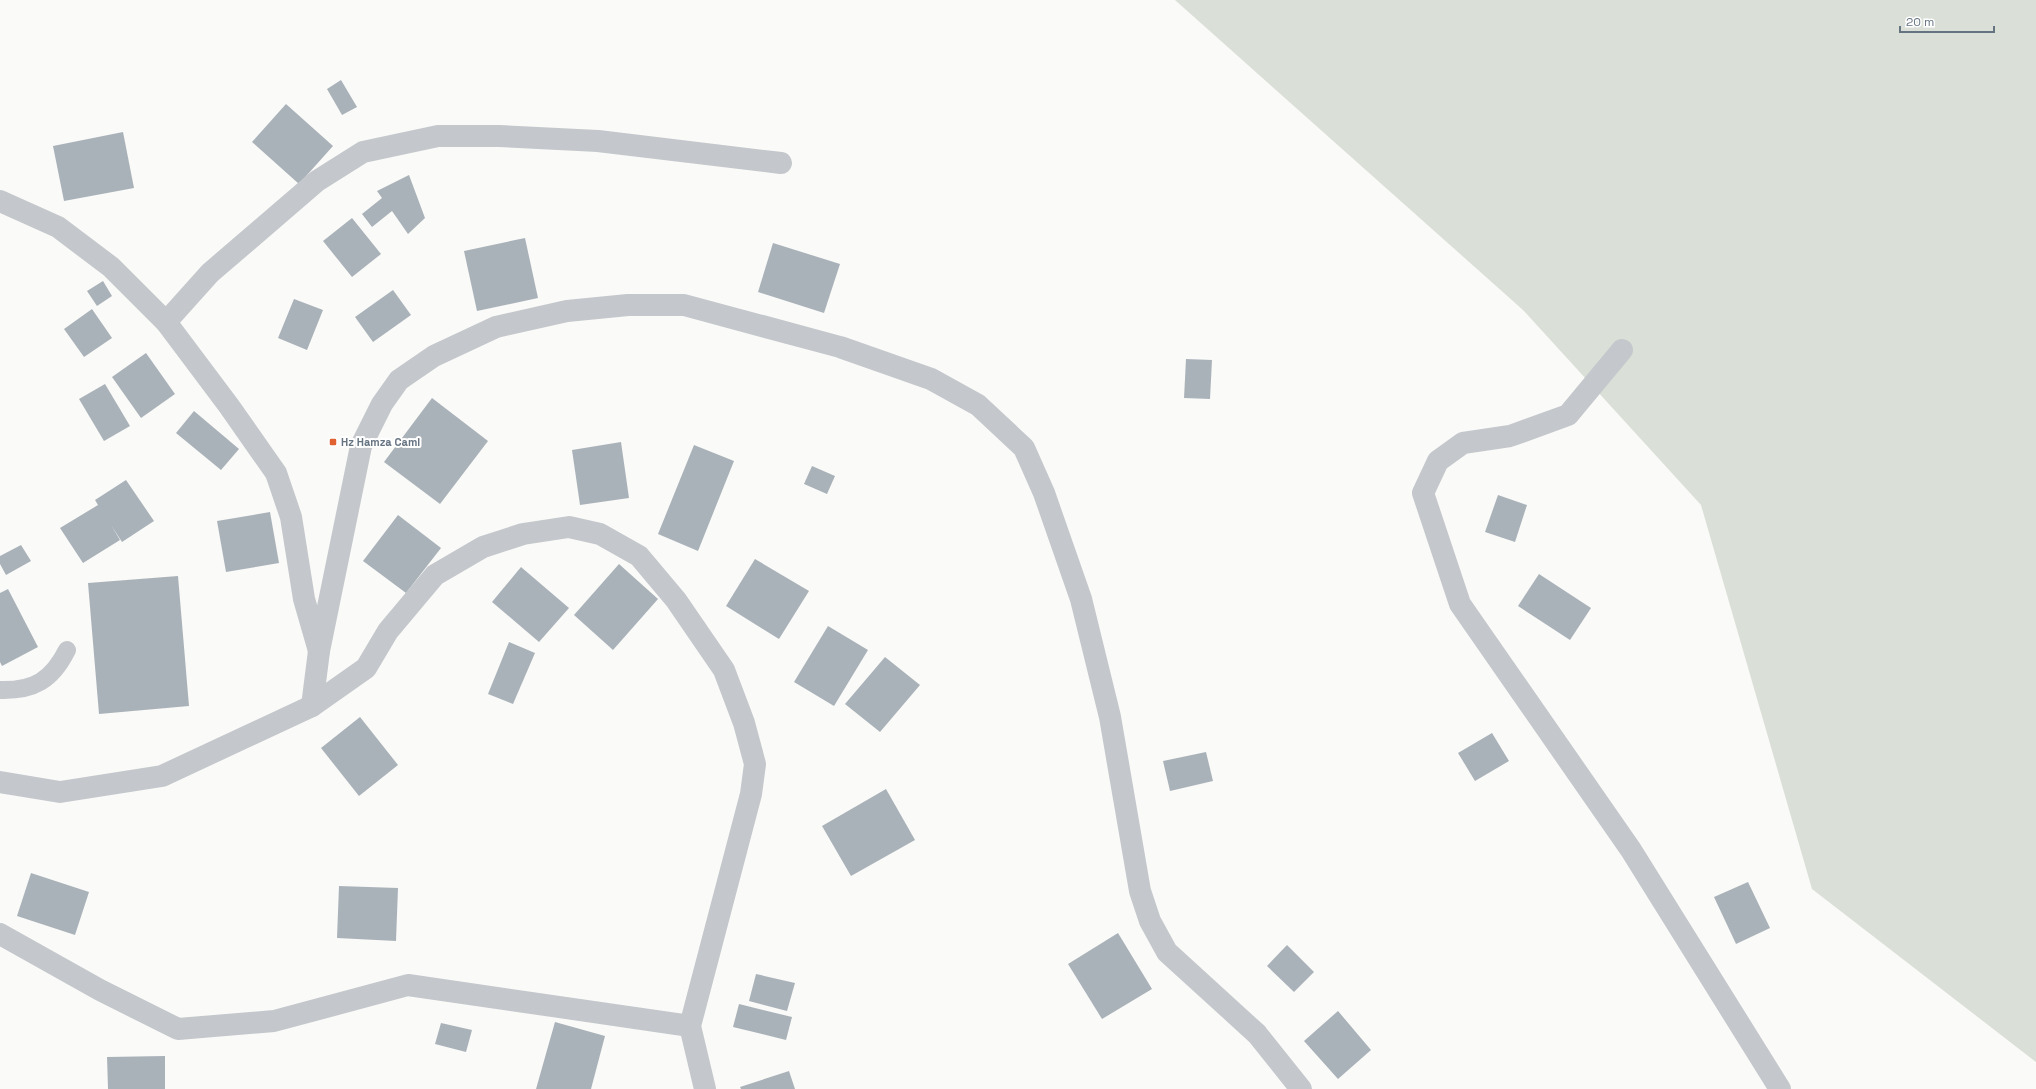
<svg xmlns="http://www.w3.org/2000/svg" width="2036" height="1089" font-family="'Space Grotesk',sans-serif">
	<style>
		.green { fill: #dadfd7 }
		.building { fill: #aab2b9 }
		.lines { fill: none; stroke-linecap: round; stroke-linejoin: round }
		.service { stroke: #c4c7cb; stroke-width: 18 }
		.minor { stroke: #c4c7cb; stroke-width: 22 }
		.tertiary { stroke: #c4c7cb; stroke-width: 22 }
		.poi-dot { fill: #e06232; stroke: #fff; stroke-width: 1.5 }
		.labels { text-anchor: middle; stroke-width: 4; stroke-linejoin: round; paint-order: stroke }
		.poi-label { font-size: 11px; font-weight: bold; fill: #667482; stroke: #fff; text-anchor: start }
	</style>
	<rect width="100%" height="100%" fill="#fafaf8"/>
	<!-- green -->
	<polygon class="green" points="1175,0 2036,0 2036,1062 1812,889 1701,505 1523,310"/>
	<!-- building -->
	<g class="building">
		<polygon points="341,80 357,107 342,115 327,89"/>
		<polygon points="286,104 333,146 299,184 252,142"/>
		<polygon points="123,132 134,188 64,201 53,146"/>
		<polygon points="409,175 425,218 408,234 392,211 372,227 362,214 382,198 377,191"/>
		<polygon points="352,218 381,254 352,277 323,241"/>
		<polygon points="525,238 538,298 477,311 464,251"/>
		<polygon points="773,243 840,264 824,313 758,292"/>
		<polygon points="103,281 112,296 97,306 87,291"/>
		<polygon points="393,290 411,315 373,342 355,317"/>
		<polygon points="294,299 323,310 307,350 278,338"/>
		<polygon points="92,309 112,338 84,357 64,329"/>
		<polygon points="146,353 175,394 141,418 112,377"/>
		<polygon points="1186,359 1212,360 1210,399 1184,398"/>
		<polygon points="105,384 130,426 104,441 79,399"/>
		<polygon points="432,398 488,441 440,504 384,462"/>
		<polygon points="194,411 239,449 221,470 176,433"/>
		<polygon points="621,442 629,498 580,505 572,450"/>
		<polygon points="694,445 734,461 698,551 658,534"/>
		<polygon points="812,466 835,476 827,494 804,484"/>
		<polygon points="126,480 154,521 122,542 111,525 120,540 83,563 60,528 98,505 95,500"/>
		<polygon points="1498,495 1527,505 1515,542 1485,532"/>
		<polygon points="270,512 279,563 226,572 217,521"/>
		<polygon points="398,515 441,548 406,593 363,561"/>
		<polygon points="21,545 31,561 6,575 0,564 0,556"/>
		<polygon points="755,559 809,591 779,639 726,606"/>
		<polygon points="619,564 658,599 613,650 574,615"/>
		<polygon points="521,567 569,608 539,642 492,602"/>
		<polygon points="1539,574 1591,608 1570,640 1518,606"/>
		<polygon points="178,576 189,706 99,714 88,583"/>
		<polygon points="8,589 38,647 2,666 0,662 0,593"/>
		<polygon points="828,626 868,650 834,706 794,682"/>
		<polygon points="509,642 535,653 513,704 488,694"/>
		<polygon points="885,657 920,685 880,732 845,704"/>
		<polygon points="360,717 398,765 359,796 321,748"/>
		<polygon points="1492,733 1509,761 1475,781 1458,753"/>
		<polygon points="1206,752 1213,781 1170,791 1163,761"/>
		<polygon points="886,789 915,840 851,876 822,826"/>
		<polygon points="31,873 89,892 75,935 17,916"/>
		<polygon points="1748,882 1770,928 1736,944 1714,897"/>
		<polygon points="339,886 398,888 396,941 337,938"/>
		<polygon points="1118,933 1152,989 1102,1019 1068,964"/>
		<polygon points="1287,945 1314,972 1294,992 1267,966"/>
		<polygon points="756,974 795,983 787,1011 749,1001"/>
		<polygon points="739,1004 792,1017 786,1040 733,1027"/>
		<polygon points="1338,1011 1371,1050 1338,1079 1304,1041"/>
		<polygon points="555,1022 605,1036 591,1089 536,1089"/>
		<polygon points="441,1023 472,1030 466,1052 435,1044"/>
		<polygon points="165,1056 165,1089 108,1089 107,1057"/>
		<polygon points="789,1071 795,1089 741,1089 740,1087"/>
	</g>
	<g class="lines">
		<!-- service -->
		<path class="service" d="M 0,690 C 34,691 52,680 67,650"/>
		<!-- minor -->
		<g class="minor">
			<polyline points="0,201 58,227 111,267 166,322 229,406 276,473 291,517 304,599 319,651"/>
			<polyline points="166,322 210,273 317,181 363,152 438,136 499,136 598,141 781,163"/>
			<polyline points="1622,350 1568,415 1510,436 1463,443 1438,461 1423,493 1460,604 1631,850 1780,1089"/>
			<polyline points="0,934 100,990 178,1029 274,1021 408,985 690,1026"/>
		</g>
		<!-- tertiary -->
		<g class="tertiary">
			<polyline points="312,706 319,651 361,446 382,404 399,380 434,356 496,327 567,311 628,305 684,305 840,347 931,379 978,405 1024,448 1044,493 1081,599 1110,717 1140,891 1150,921 1167,952 1257,1034 1301,1089"/>
			<polyline points="0,782 60,792 162,776 312,706 366,668 388,631 435,575 483,547 523,534 569,527 600,534 639,556 676,600 724,670 744,723 755,764 751,794 690,1026 705,1089"/>
		</g>
	</g>
	<!-- markers -->
	<rect class="poi-dot" x="329" y="438" width="8" height="8" rx="2"/>
	<g class="labels">
		<!-- poi labels -->
		<g class="poi-label">
			<text x="341" y="446">Hz Hamza Cami</text>
		</g>
	</g>
	<!-- scale -->
	<path d="M1900 26v6h94v-6" fill="none" stroke="#667482" stroke-width="2"/>
	<text x="1906" y="26" font-size="12" fill="#667482" stroke="#ffffff" stroke-width="3" paint-order="stroke">20 m</text>
</svg>
